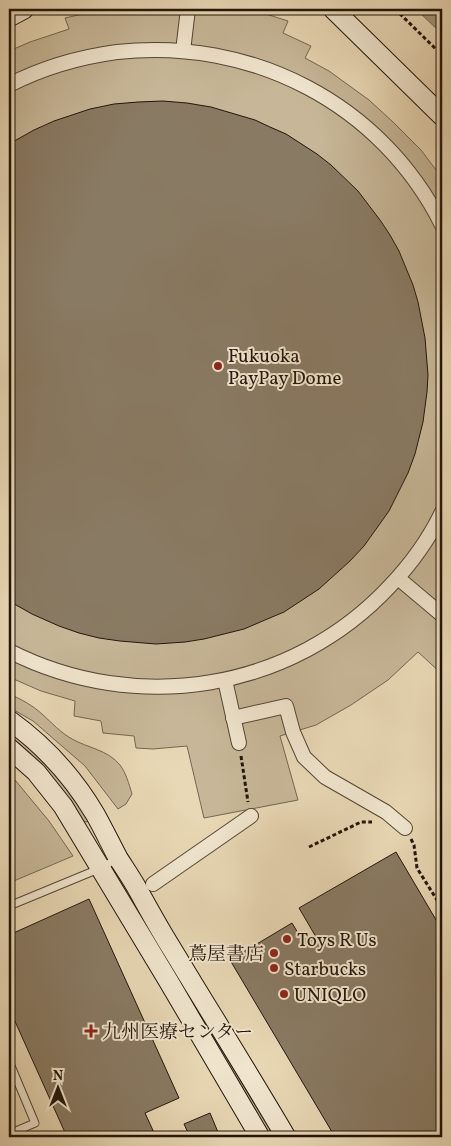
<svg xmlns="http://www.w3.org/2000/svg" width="451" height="1146" font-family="Vollkorn,'Noto Serif JP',serif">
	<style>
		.green { fill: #c7b798; stroke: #746652 }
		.water { fill: #a5967b; stroke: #71624e }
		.building { fill: #897a63; stroke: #22150b }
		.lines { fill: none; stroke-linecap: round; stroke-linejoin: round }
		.lane-casing { stroke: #544636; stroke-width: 9 }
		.street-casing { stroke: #544636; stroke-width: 16 }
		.secondary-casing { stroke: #22150b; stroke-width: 21 }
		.path { stroke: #22150b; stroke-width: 3; stroke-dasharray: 4 2.5; stroke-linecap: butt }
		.lane { stroke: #f1e6cf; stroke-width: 7 }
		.street { stroke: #f1e6cf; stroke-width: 14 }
		.secondary { stroke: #f1e6cf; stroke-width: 19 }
		.poi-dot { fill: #8f2418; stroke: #f1e6cf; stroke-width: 2 }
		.labels { text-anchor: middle; stroke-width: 4; stroke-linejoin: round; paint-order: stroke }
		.poi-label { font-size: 19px; fill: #22150b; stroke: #f1e6cf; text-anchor: start }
	</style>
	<rect width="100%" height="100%" fill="#e9d8b5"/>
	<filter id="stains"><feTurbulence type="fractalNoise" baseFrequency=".004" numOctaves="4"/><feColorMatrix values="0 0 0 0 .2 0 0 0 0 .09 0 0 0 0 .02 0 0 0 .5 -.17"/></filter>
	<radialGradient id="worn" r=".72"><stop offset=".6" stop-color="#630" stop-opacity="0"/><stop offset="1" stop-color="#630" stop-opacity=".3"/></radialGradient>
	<!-- green -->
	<g class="green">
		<polygon points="96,9 250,9 288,21 283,33 311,46 305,58 329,71 369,100 393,122 421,150 442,178 442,674 418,652 388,680 351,705 316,725 280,736 298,800 204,818 187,746 153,749 136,748 134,736 103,733 101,721 74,716 75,701 41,691 9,677 9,51 30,42 69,29 65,18 96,11"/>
		<path d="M 9,694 C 21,699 32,705 42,714 C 52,723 61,733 72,739 C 88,748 108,750 120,765 C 126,773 129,784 132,794 L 126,804 L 118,809 L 85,766 L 33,721 L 9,707 Z"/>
		<path d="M 9,731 C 41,755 66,786 88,819 L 87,822 L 83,821 C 63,789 40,758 9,736 Z"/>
		<polygon points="9,775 15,780 49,821 73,856 9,883"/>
		<polygon points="131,899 274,1137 271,1137 129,900"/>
	</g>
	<!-- water -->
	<polygon class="water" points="416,9 442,9 442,34"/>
	<!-- building -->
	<g class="building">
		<polygon points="163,101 187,103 211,107 255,120 270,127 286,134 317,154 331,165 358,191 380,220 390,235 399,251 413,285 418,302 425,338 428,375 427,392 423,422 415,454 408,473 389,511 364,546 350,561 319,589 284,612 265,620 244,629 204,639 185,642 156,644 120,641 99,638 79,633 59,626 32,614 9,601 9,144 34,130 54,121 90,109 114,104 138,102"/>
		<polygon points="396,852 442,930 442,1137 335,1137 230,960 292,923 301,938 304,937 308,943 316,937 299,908"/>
		<polygon points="89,899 179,1098 145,1113 156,1137 67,1137 9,1008 9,935"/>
		<polygon points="9,1098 13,1108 9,1110"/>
		<polygon points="210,1113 220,1137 190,1137 184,1124"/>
	</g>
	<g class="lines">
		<defs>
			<g id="lane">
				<polyline points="9,906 101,868 118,858"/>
				<polyline points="9,1061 35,1123 9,1134"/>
			</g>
			<g id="street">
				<polyline points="183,51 188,9"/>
				<path d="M 9,85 C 42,68 80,57 117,52 C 251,37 381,103 442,225"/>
				<polyline points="398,578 442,615"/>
				<path d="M 9,651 C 137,716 292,691 390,586 C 411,564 429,539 442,512"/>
				<polyline points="225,680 239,743"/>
				<polyline points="233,718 286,706 293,732 304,757 325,777 386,812 405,828"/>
				<polyline points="153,884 251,816"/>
			</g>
			<g id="secondary">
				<polyline points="333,9 442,116"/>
				<polyline points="9,17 24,9"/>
				<path d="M 9,720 C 44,745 73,777 95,814 C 103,828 110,843 118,858 C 125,869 132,879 138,890 C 149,910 160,930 172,949 C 210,1012 249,1074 286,1137"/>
				<polyline points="9,748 36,772 63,806 169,982 260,1137"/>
			</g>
		</defs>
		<!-- lane casing -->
		<use href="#lane" class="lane-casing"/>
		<!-- street casing -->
		<use href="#street" class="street-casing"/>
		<!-- secondary casing -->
		<use href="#secondary" class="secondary-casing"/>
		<!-- path -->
		<g class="path">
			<polyline points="395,9 442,55"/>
			<polyline points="241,756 248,802"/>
			<polyline points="411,839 414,845 417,868 442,908"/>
			<polyline points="309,847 361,822 372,822"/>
		</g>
		<!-- lane -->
		<use href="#lane" class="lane"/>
		<!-- street -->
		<use href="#street" class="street"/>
		<!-- secondary -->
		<use href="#secondary" class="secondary"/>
	</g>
	<!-- markers -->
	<g class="poi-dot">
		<circle cx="218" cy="366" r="5"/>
		<circle cx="287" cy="939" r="5"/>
		<circle cx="274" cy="953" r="5"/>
		<circle cx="274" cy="968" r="5"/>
		<circle cx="284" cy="994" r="5"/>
		<path d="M88.5 1023.5h5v5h5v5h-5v5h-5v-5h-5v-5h5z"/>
	</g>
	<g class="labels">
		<!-- poi labels -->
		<g class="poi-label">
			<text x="228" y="362">Fukuoka<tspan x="228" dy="22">PayPay Dome</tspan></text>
			<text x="297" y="946">Toys R Us</text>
			<text x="264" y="960" text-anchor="end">蔦屋書店</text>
			<text x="284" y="975">Starbucks</text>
			<text x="294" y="1001">UNIQLO</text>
			<text x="102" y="1038">九州医療センター</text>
		</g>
	</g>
	<!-- margin -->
	<rect width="451" height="1146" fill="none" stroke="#e9d8b5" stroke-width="30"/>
	<rect x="10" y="10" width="431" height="1126" fill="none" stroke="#22150b" stroke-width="2.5"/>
	<rect x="15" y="15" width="421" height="1116" fill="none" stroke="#22150b"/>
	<!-- north arrow -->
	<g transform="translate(58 1088)" stroke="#f1e6cf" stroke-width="4" paint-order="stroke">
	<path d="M0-4L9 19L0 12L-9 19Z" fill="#22150b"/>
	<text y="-8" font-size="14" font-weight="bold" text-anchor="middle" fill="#22150b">N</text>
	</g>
	<rect width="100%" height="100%" filter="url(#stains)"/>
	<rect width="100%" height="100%" fill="url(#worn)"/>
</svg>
